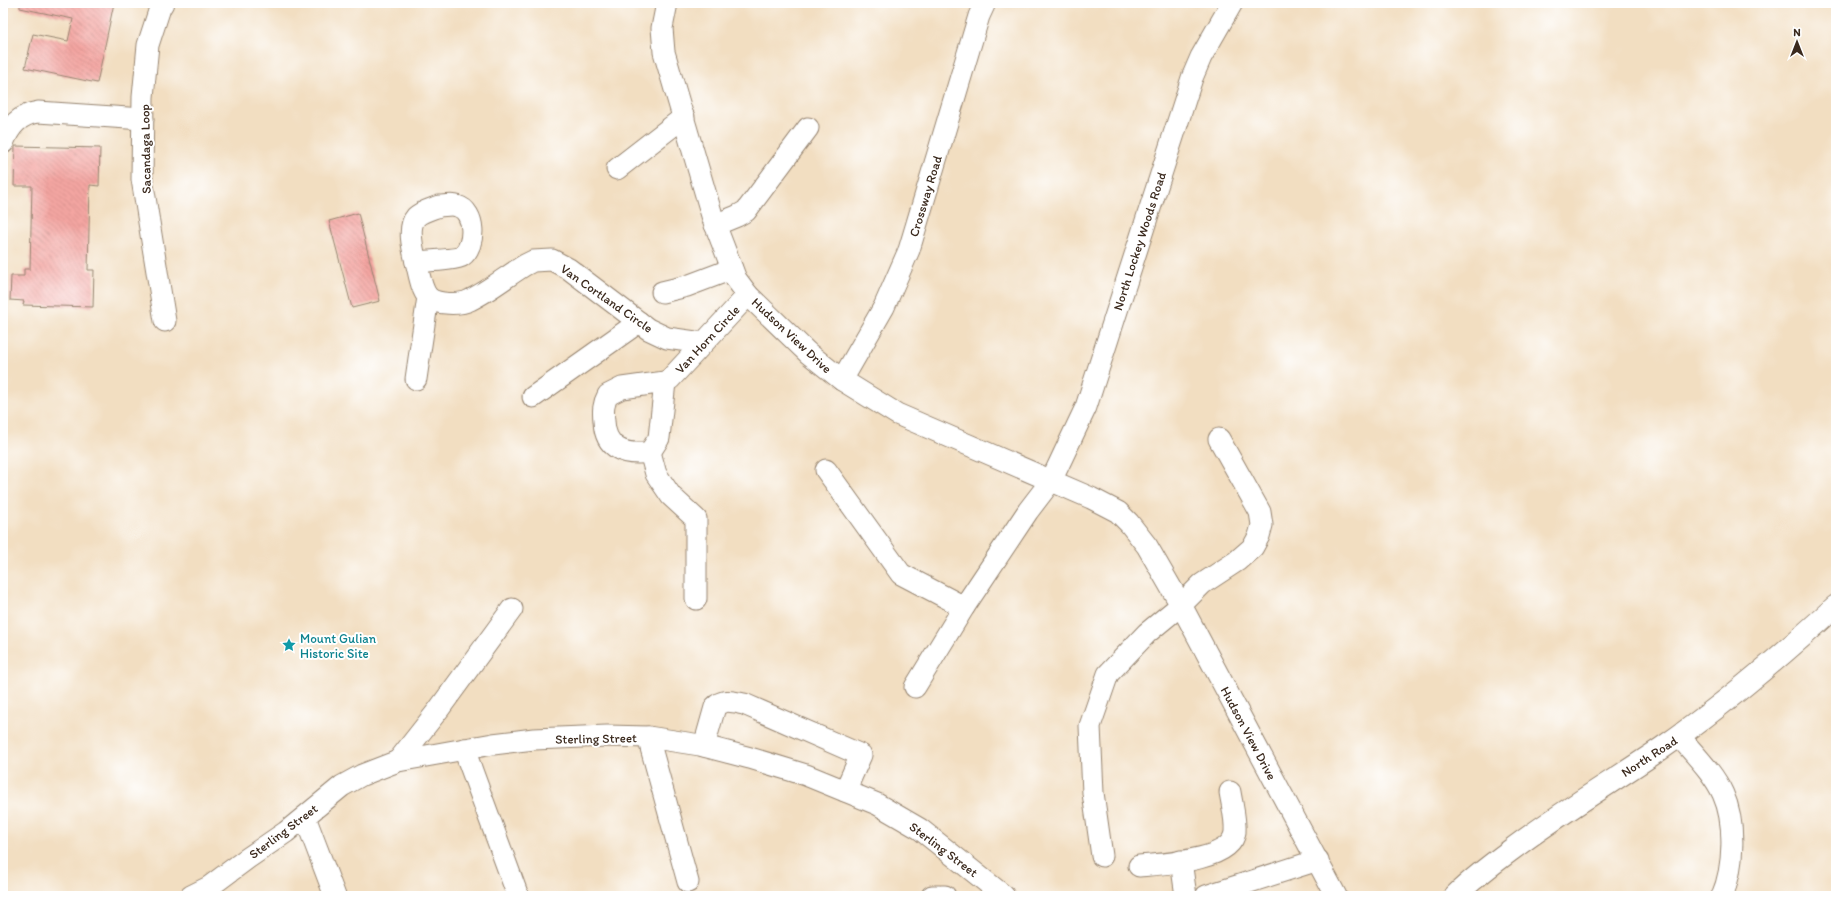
<svg xmlns="http://www.w3.org/2000/svg" width="1839" height="899" font-family="Itim,sans-serif">
	<style>
		.building { fill: url(#building-back-hatch) }
		.lines { fill: none; stroke-linecap: round; stroke-linejoin: round }
		.minor-casing { stroke: #968470; stroke-width: 23 }
		.major-casing { stroke: #968470; stroke-width: 24 }
		.minor { stroke: #fff; stroke-width: 21 }
		.major { stroke: #fff; stroke-width: 22 }
		.labels { text-anchor: middle; stroke-width: 4; stroke-linejoin: round; paint-order: stroke }
		.street-label { font-size: 13px; fill: #3b2a1e; stroke: #fff }
		.culture-label { font-size: 13px; fill: #0d838f; stroke: #fff; text-anchor: start }
	</style>
	<defs>
		<pattern id="building-back-hatch" width="6" height="6" patternUnits="userSpaceOnUse"><rect width="6" height="6" fill="#f4a6a2"/><path d="M-1 5l2 2M0 0l6 6M5-1l2 2" fill="none" stroke="#c78783"/></pattern>
	</defs>
	<rect width="100%" height="100%" fill="#fff"/>
	<filter id="ink" filterUnits="userSpaceOnUse"><feTurbulence type="fractalNoise" baseFrequency=".025" numOctaves="2"/><feDisplacementMap in="SourceGraphic" scale="8" xChannelSelector="R" yChannelSelector="G"/><feConvolveMatrix kernelMatrix="1 2 1 2 8 2 1 2 1" color-interpolation-filters="sRGB"/></filter>
	<filter id="wash" filterUnits="userSpaceOnUse"><feTurbulence type="fractalNoise" baseFrequency=".012" numOctaves="4" result="noise"/><feDisplacementMap in="SourceGraphic" scale="16" xChannelSelector="R" yChannelSelector="G"/><feGaussianBlur stdDeviation="0.9" result="paint"/><feColorMatrix in="noise" values="0 0 0 0 0 0 0 0 0 0 0 0 0 0 0 0 0 1.4 0 .05"/><feComposite in="paint" operator="in"/></filter>
	<g filter="url(#wash)">
		<rect width="100%" height="100%" fill="#f2dec1"/>
		<g id="blocks">
			<!-- building -->
			<g class="building">
				<polygon points="20,3 114,3 97,83 25,68 33,34 68,41 73,19 20,8"/>
				<polygon points="15,146 100,148 99,186 90,185 88,270 94,270 93,307 23,305 24,301 10,300 11,276 24,276 24,269 30,269 32,186 14,186"/>
				<polygon points="358,213 380,301 352,308 329,221"/>
			</g>
		</g>
	</g>
	<g filter="url(#ink)">
		<use href="#blocks" fill-opacity="0" stroke="#968470" stroke-width="1"/>
		<g class="lines">
			<defs>
				<g id="minor">
					<polyline points="163,3 160,8 148,45 143,97 142,179 165,321"/>
					<polyline points="667,3 662,28 664,52 713,219 736,279 748,295 808,353 842,380 897,414 1091,498 1118,512 1129,523 1147,546 1181,605 1336,896"/>
					<path d="M 3,143 C 10,126 19,115 38,112 L 143,119"/>
					<polyline points="617,169 684,117"/>
					<path d="M 439,206 C 444,206 452,204 457,206 C 476,211 476,246 462,256 C 457,260 425,261 416,262 C 413,250 407,227 416,217 C 422,211 432,209 439,206 Z"/>
					<polyline points="715,225 737,216 746,211 808,128"/>
					<path d="M 416,262 C 419,273 421,289 428,297 C 436,305 461,305 470,300 C 489,291 507,276 525,265 L 533,261 L 552,260 L 569,269 L 648,329 L 667,338 L 703,343"/>
					<polyline points="662,292 687,286 732,269"/>
					<polyline points="416,379 428,297"/>
					<polyline points="842,380 884,307 909,250 979,16 985,3"/>
					<path d="M 665,382 L 659,438 L 650,452 C 625,456 605,449 604,421 C 603,411 603,404 608,395 L 622,388 Z"/>
					<polyline points="665,382 670,379 748,295"/>
					<polyline points="533,397 639,322"/>
					<polyline points="650,452 656,474 671,496 696,519 696,599"/>
					<polyline points="826,470 901,574 964,607"/>
					<polyline points="915,687 964,607 1028,511 1051,481 1086,407 1192,78 1201,57 1232,3"/>
					<path d="M 1679,736 C 1694,754 1713,772 1723,794 C 1736,823 1734,868 1722,896"/>
					<polyline points="648,737 688,882"/>
					<path d="M 704,746 L 715,707 C 723,698 734,702 744,704 L 861,755 L 845,791"/>
					<polyline points="464,749 518,896"/>
					<polyline points="398,761 439,709 512,609"/>
					<polyline points="305,817 335,896"/>
					<polyline points="1102,856 1093,793 1090,726 1108,674 1147,633 1181,605 1202,584 1237,561 1253,547 1259,536 1262,525 1260,512 1219,439"/>
					<polyline points="1181,861 1186,896"/>
					<path d="M 1139,866 C 1162,864 1232,861 1235,832 C 1236,819 1232,805 1230,792"/>
					<polyline points="191,896 209,887 248,858 286,832 342,786 362,775 398,761 493,744 534,739 607,736 648,737 700,745 750,758 806,775 877,804 920,829 1004,896"/>
					<polyline points="932,896 945,896"/>
					<polyline points="1206,896 1318,860"/>
				</g>
				<path id="major" d="M 1455,896 C 1472,879 1492,864 1511,850 C 1560,813 1612,782 1662,748 C 1724,705 1780,657 1836,606"/>
			</defs>
			<!-- minor casing -->
			<use href="#minor" class="minor-casing"/>
			<!-- major casing -->
			<use href="#major" class="major-casing"/>
			<!-- minor -->
			<use href="#minor" class="minor"/>
			<!-- major -->
			<use href="#major" class="major"/>
		</g>
	</g>
	<!-- icons -->
	<defs>
		<symbol id="sight-bare" viewBox="-9 -9 18 18"><path d="M0-6L1.8-2.2L6-1.7L2.9 1.2L3.7 5.4L0 3.3L-3.7 5.4L-2.9 1.2L-6-1.7L-1.8-2.2Z" fill="#0f9aa8" stroke="#fff" stroke-width="2.5" paint-order="stroke"/></symbol>
	</defs>
	<g fill-rule="evenodd">
		<use href="#sight-bare" x="279" y="635" width="20" height="20"/>
	</g>
	<g class="labels">
		<!-- street labels -->
		<g class="street-label">
			<text transform="translate(145 149) rotate(-91)" y="5">Sacandaga Loop</text>
			<text transform="translate(925 196) rotate(-73)" y="5">Crossway Road</text>
			<text transform="translate(1139 241) rotate(-72)" y="5">North Lockey Woods Road</text>
			<text transform="translate(607 298) rotate(35)" y="5">Van Cortland Circle</text>
			<text transform="translate(792 335) rotate(43)" y="5">Hudson View Drive</text>
			<text transform="translate(707 339) rotate(-47)" y="5">Van Horn Circle</text>
			<text transform="translate(1249 733) rotate(62)" y="5">Hudson View Drive</text>
			<text transform="translate(596 738) rotate(-1)" y="5">Sterling Street</text>
			<text transform="translate(1649 756) rotate(-33)" y="5">North Road</text>
			<text transform="translate(283 831) rotate(-37)" y="5">Sterling Street</text>
			<text transform="translate(944 849) rotate(37)" y="5">Sterling Street</text>
		</g>
		<!-- culture labels -->
		<g class="culture-label">
			<text x="300" y="643">Mount Gulian<tspan x="300" dy="15">Historic Site</tspan></text>
		</g>
	</g>
	<!-- margin -->
	<rect width="1839" height="899" fill="none" stroke="#fff" stroke-width="16"/>
	<!-- north arrow -->
	<g transform="translate(1797 42)" stroke="#ffffff" stroke-width="3" paint-order="stroke">
	<path d="M0-3L7 15L0 10L-7 15Z" fill="#3b2a1e"/>
	<text y="-6" font-size="11" font-weight="bold" text-anchor="middle" fill="#3b2a1e">N</text>
	</g>
</svg>
